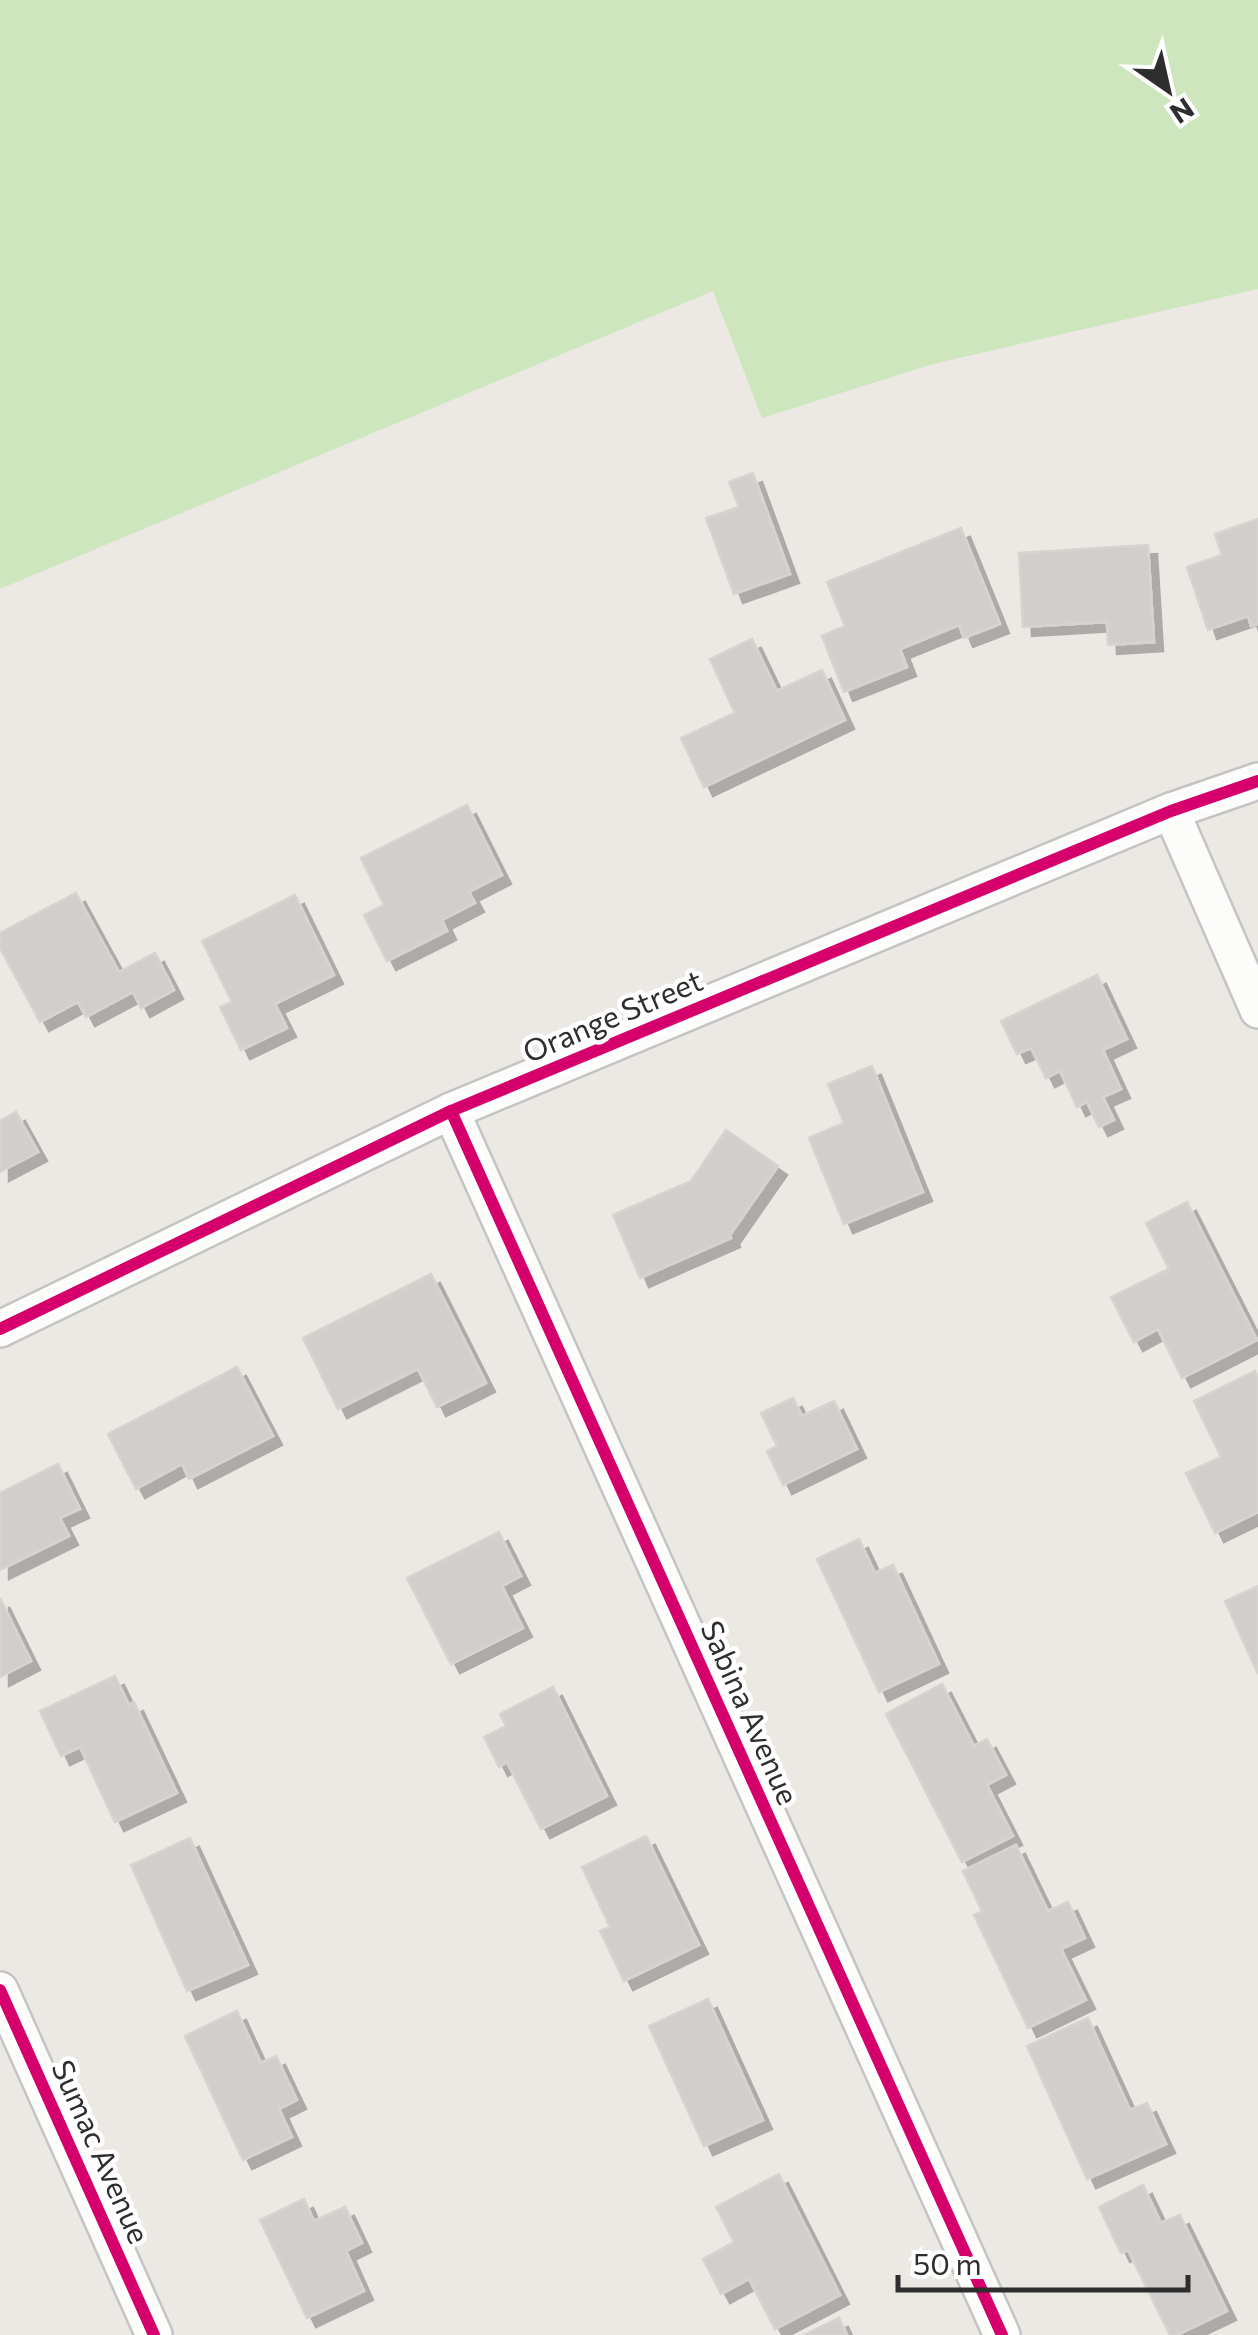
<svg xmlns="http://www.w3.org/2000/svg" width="1258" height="2335" font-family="Commissioner,sans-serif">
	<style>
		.green { fill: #cee6be }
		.building { fill: #d1cecb; stroke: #d7d4d0; stroke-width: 2.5; filter: url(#shadow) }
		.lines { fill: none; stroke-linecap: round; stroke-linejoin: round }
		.street-casing { stroke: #c5c4c5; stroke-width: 40 }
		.street { stroke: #fcfcfb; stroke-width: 35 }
		.cycleway-casing { stroke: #fff; stroke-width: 19 }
		.cycleway { stroke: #d6006c; stroke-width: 12 }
		.labels { text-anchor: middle; stroke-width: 9; stroke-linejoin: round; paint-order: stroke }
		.street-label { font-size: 30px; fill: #2e2e2e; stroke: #fff }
	</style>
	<defs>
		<filter id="shadow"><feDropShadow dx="9" dy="9" stdDeviation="0" flood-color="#0004"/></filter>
	</defs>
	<rect width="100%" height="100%" fill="#ece8e4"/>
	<!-- green -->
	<polygon class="green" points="0,0 1258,0 1258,289 933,364 762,418 713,291 0,589"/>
	<!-- building -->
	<g class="building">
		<polygon points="753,473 790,574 734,594 706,518 739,507 729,482"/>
		<polygon points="1258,519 1258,624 1251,626 1248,616 1208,630 1187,567 1222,555 1215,534"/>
		<polygon points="961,528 1000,624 964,638 959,625 900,649 907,667 844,692 822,636 845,626 827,582"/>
		<polygon points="1148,545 1154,642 1108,645 1107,622 1023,627 1019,553"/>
		<polygon points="752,639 777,691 822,670 845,720 704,787 681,738 735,713 710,659"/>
		<polygon points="467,805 502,875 469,892 475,903 442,920 447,931 387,961 364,915 384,905 361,858"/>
		<polygon points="76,893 119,972 155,953 174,990 141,1008 133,992 86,1017 78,1002 40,1022 0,948 0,933"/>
		<polygon points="295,895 334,975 275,1004 287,1028 241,1050 220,1007 232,1002 202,941"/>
		<polygon points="1097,975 1127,1039 1103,1050 1121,1089 1103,1097 1114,1120 1099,1127 1087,1102 1077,1107 1060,1071 1046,1078 1031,1048 1017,1054 1001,1021"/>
		<polygon points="872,1066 923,1192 844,1224 809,1138 844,1123 828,1084"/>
		<polygon points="16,1112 38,1152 0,1172 0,1121"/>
		<polygon points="726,1130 778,1166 730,1235 731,1238 640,1278 613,1215 691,1181"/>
		<polygon points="1187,1202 1257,1340 1182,1378 1158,1329 1134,1342 1111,1297 1169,1269 1146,1223"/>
		<polygon points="431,1274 486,1383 437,1407 418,1369 338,1409 303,1338"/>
		<polygon points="237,1367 273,1436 189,1479 182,1464 136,1489 108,1434"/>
		<polygon points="1255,1371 1258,1377 1258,1512 1215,1533 1186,1473 1221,1457 1194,1401"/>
		<polygon points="793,1398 802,1416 834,1401 857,1449 783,1485 767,1451 777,1446 761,1413"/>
		<polygon points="58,1464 80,1509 60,1518 69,1536 0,1570 0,1493"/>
		<polygon points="499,1532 521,1576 502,1586 523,1628 451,1664 407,1578"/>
		<polygon points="859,1539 875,1573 893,1565 939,1664 879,1692 817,1559"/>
		<polygon points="1258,1586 1258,1674 1225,1601"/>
		<polygon points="0,1598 31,1661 0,1677"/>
		<polygon points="115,1676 129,1705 134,1702 177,1793 115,1822 80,1747 61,1756 40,1711"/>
		<polygon points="942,1684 974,1746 987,1739 1006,1775 987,1785 1013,1836 962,1862 886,1714"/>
		<polygon points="553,1687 607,1796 541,1829 507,1762 499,1767 484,1737 506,1726 500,1714"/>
		<polygon points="646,1836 699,1945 624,1981 600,1931 610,1927 582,1867"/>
		<polygon points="190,1838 248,1965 187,1991 131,1865"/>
		<polygon points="1016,1845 1048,1911 1068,1902 1085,1938 1061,1949 1086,2000 1028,2028 974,1915 982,1911 963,1871"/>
		<polygon points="708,1999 763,2120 704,2146 649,2026"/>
		<polygon points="237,2011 261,2063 276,2056 297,2100 279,2109 292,2137 243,2160 185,2036"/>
		<polygon points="1088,2018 1130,2110 1147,2103 1166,2144 1087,2179 1027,2046"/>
		<polygon points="779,2174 840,2295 775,2329 749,2279 721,2294 703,2259 734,2242 716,2207"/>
		<polygon points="1143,2185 1161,2223 1180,2215 1227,2311 1177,2335 1170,2335 1128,2250 1121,2253 1099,2207"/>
		<polygon points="304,2199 314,2221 345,2207 362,2243 346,2251 364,2291 307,2318 260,2220"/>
		<polygon points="839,2318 847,2335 804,2335"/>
	</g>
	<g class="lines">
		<defs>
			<g id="street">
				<polyline points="1171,811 1258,1010"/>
				<polyline points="451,1111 1002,2335"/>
				<polyline points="0,1329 451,1111 1171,811 1258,781"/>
				<polyline points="0,1990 154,2335"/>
			</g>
		</defs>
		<!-- street casing -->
		<use href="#street" class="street-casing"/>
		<!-- street -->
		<use href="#street" class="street"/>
		<defs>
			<g id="cycleway">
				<polyline points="451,1111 1002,2335"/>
				<polyline points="0,1329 451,1111 1171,811 1258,781"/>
				<polyline points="0,1990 154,2335"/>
			</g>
		</defs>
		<!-- cycleway casing -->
		<use href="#cycleway" class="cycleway-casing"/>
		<!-- cycleway -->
		<use href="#cycleway" class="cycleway"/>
	</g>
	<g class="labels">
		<!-- street labels -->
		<g class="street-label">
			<text transform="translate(613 1017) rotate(-23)" y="10">Orange Street</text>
			<text transform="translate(749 1713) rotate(66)" y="10">Sabina Avenue</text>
			<text transform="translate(100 2152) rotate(66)" y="10">Sumac Avenue</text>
		</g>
	</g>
	<!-- north arrow -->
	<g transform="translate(1168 90) rotate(146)" stroke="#ffffff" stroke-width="8" paint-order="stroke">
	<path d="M0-8L18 38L0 25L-18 38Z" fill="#2e2e2e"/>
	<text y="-15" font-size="28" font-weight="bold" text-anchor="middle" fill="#2e2e2e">N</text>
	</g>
	<!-- scale -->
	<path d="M898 2275v15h290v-15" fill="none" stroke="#2e2e2e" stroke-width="5"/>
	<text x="913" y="2275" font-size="30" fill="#2e2e2e" stroke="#ffffff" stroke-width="8" paint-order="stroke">50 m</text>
</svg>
